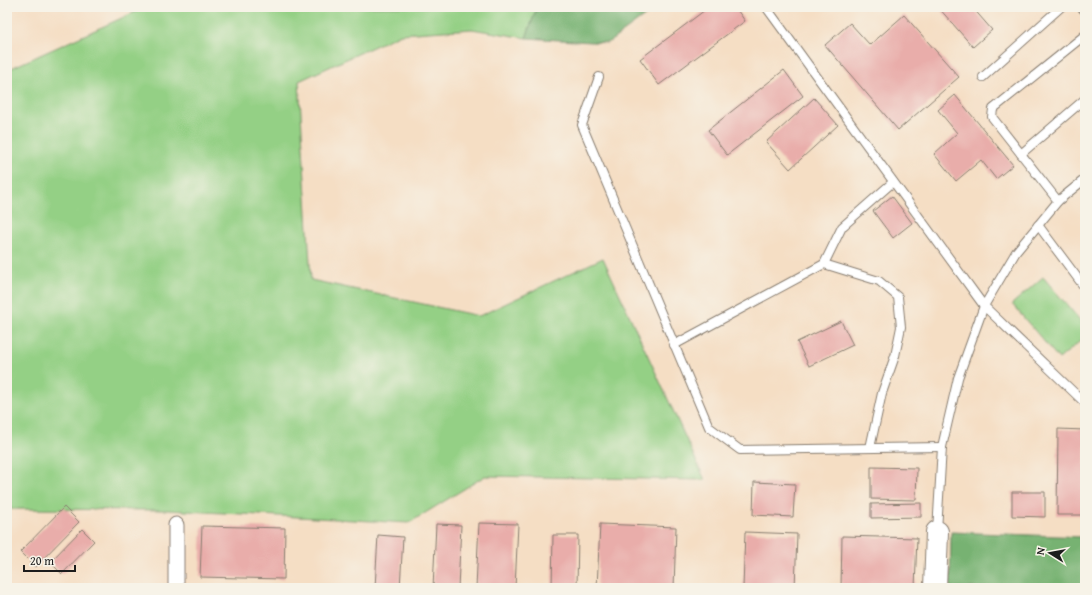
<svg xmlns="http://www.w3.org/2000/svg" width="1092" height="595" font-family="'Gentium Book Plus',serif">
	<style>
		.green { fill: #94d085; stroke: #587650 }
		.forest { fill: #77b272; stroke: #4a6747 }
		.building { fill: #e9adaa }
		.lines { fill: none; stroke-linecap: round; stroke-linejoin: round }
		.lane-casing { stroke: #887d70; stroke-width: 10 }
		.street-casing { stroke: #887d70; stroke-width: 17 }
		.secondary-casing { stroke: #887d70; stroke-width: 24 }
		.lane { stroke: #fff; stroke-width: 8 }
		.street { stroke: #fff; stroke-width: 15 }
		.secondary { stroke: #fff; stroke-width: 22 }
	</style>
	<rect width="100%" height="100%" fill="#f7f3e8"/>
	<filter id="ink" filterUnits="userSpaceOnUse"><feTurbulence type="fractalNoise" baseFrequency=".025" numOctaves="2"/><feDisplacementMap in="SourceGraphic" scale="8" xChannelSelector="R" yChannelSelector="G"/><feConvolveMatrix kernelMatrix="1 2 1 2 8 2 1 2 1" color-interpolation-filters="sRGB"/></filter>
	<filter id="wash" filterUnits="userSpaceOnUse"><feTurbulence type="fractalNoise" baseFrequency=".012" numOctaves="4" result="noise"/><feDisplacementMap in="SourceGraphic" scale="16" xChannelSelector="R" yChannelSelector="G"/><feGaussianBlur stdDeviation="0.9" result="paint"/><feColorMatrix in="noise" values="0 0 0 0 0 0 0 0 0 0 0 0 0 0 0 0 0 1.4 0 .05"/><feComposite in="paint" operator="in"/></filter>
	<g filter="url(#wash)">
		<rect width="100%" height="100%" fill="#f5dec4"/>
		<!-- green -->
		<g class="green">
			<polygon points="146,7 537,7 526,38 472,29 401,34 299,81 311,280 479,316 603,258 705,480 485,476 409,523 167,510 7,509 7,70"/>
			<polygon points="1043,277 1085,326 1085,337 1059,359 1012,304"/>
		</g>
		<!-- forest -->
		<g class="forest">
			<polygon points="537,7 657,7 608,43 526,38"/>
			<polygon points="951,532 1085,537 1085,588 950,588"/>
		</g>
		<g id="blocks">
			<!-- building -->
			<g class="building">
				<polygon points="709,7 735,7 745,21 659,85 640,59"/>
				<polygon points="938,7 972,7 992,30 973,47"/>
				<polygon points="904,15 959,77 898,130 825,45 850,23 870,45"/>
				<polygon points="784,70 803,96 727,155 708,130"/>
				<polygon points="955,95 1013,165 996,179 981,160 956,181 934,154 957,133 938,110"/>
				<polygon points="814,98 838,125 790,169 766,142"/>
				<polygon points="892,196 912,223 893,238 873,211"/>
				<polygon points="841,321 853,345 809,366 797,342"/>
				<polygon points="1058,429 1085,430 1085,515 1057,515"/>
				<polygon points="871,467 917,468 916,500 871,499"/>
				<polygon points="754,482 795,484 793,517 753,515"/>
				<polygon points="1012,492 1045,492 1045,517 1012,516"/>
				<polygon points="921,503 921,517 871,518 871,504"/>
				<polygon points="64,507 79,522 35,567 20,552"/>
				<polygon points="479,523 518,524 515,588 476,588"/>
				<polygon points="436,524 461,525 458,588 433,588"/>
				<polygon points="600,524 676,527 674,588 597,588"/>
				<polygon points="202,526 285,528 284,579 200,577"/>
				<polygon points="82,529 94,541 62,574 50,562"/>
				<polygon points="745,532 797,534 795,588 743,588"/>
				<polygon points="378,535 403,537 400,588 375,588"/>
				<polygon points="553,535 578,535 577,588 552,588"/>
				<polygon points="842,536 917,538 915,588 841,588"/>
			</g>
		</g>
	</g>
	<g filter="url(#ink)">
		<use href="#blocks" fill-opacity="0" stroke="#887d70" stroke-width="1"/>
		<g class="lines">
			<defs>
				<g id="lane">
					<polyline points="766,7 984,306 1085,403"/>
					<polyline points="1081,7 1085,11"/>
					<polyline points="599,77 582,125 709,427 740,450 942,447"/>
					<polyline points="983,77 1061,7"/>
					<polyline points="1021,154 1085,99"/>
					<polyline points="1058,201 992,117 993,109 1085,35"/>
					<polyline points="1038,225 1085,288"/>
					<polyline points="824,264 879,281 898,297 901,327 895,356 882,393 870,448"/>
					<polyline points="674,345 824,264 842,227 893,182"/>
					<polyline points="937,531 942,447 958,378 984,306 1016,252 1058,201 1085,179"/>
				</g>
				<polyline id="street" points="176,525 176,588"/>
				<polyline id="secondary" points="935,588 937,532"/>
			</defs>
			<!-- lane casing -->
			<use href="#lane" class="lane-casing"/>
			<!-- street casing -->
			<use href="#street" class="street-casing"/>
			<!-- secondary casing -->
			<use href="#secondary" class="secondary-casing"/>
			<!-- lane -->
			<use href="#lane" class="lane"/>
			<!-- street -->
			<use href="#street" class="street"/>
			<!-- secondary -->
			<use href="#secondary" class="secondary"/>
		</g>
	</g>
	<!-- margin -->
	<rect width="1092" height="595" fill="none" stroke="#f7f3e8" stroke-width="24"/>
	<!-- north arrow -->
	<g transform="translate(1050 553) rotate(281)" stroke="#f7f3e8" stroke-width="3" paint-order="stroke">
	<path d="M0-3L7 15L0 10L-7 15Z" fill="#1c1c1c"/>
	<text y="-6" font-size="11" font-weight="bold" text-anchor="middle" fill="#1c1c1c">N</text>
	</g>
	<!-- scale -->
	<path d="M24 565v6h51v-6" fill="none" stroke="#1c1c1c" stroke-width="2"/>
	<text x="30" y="565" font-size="12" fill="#1c1c1c" stroke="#f7f3e8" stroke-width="3" paint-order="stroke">20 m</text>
</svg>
